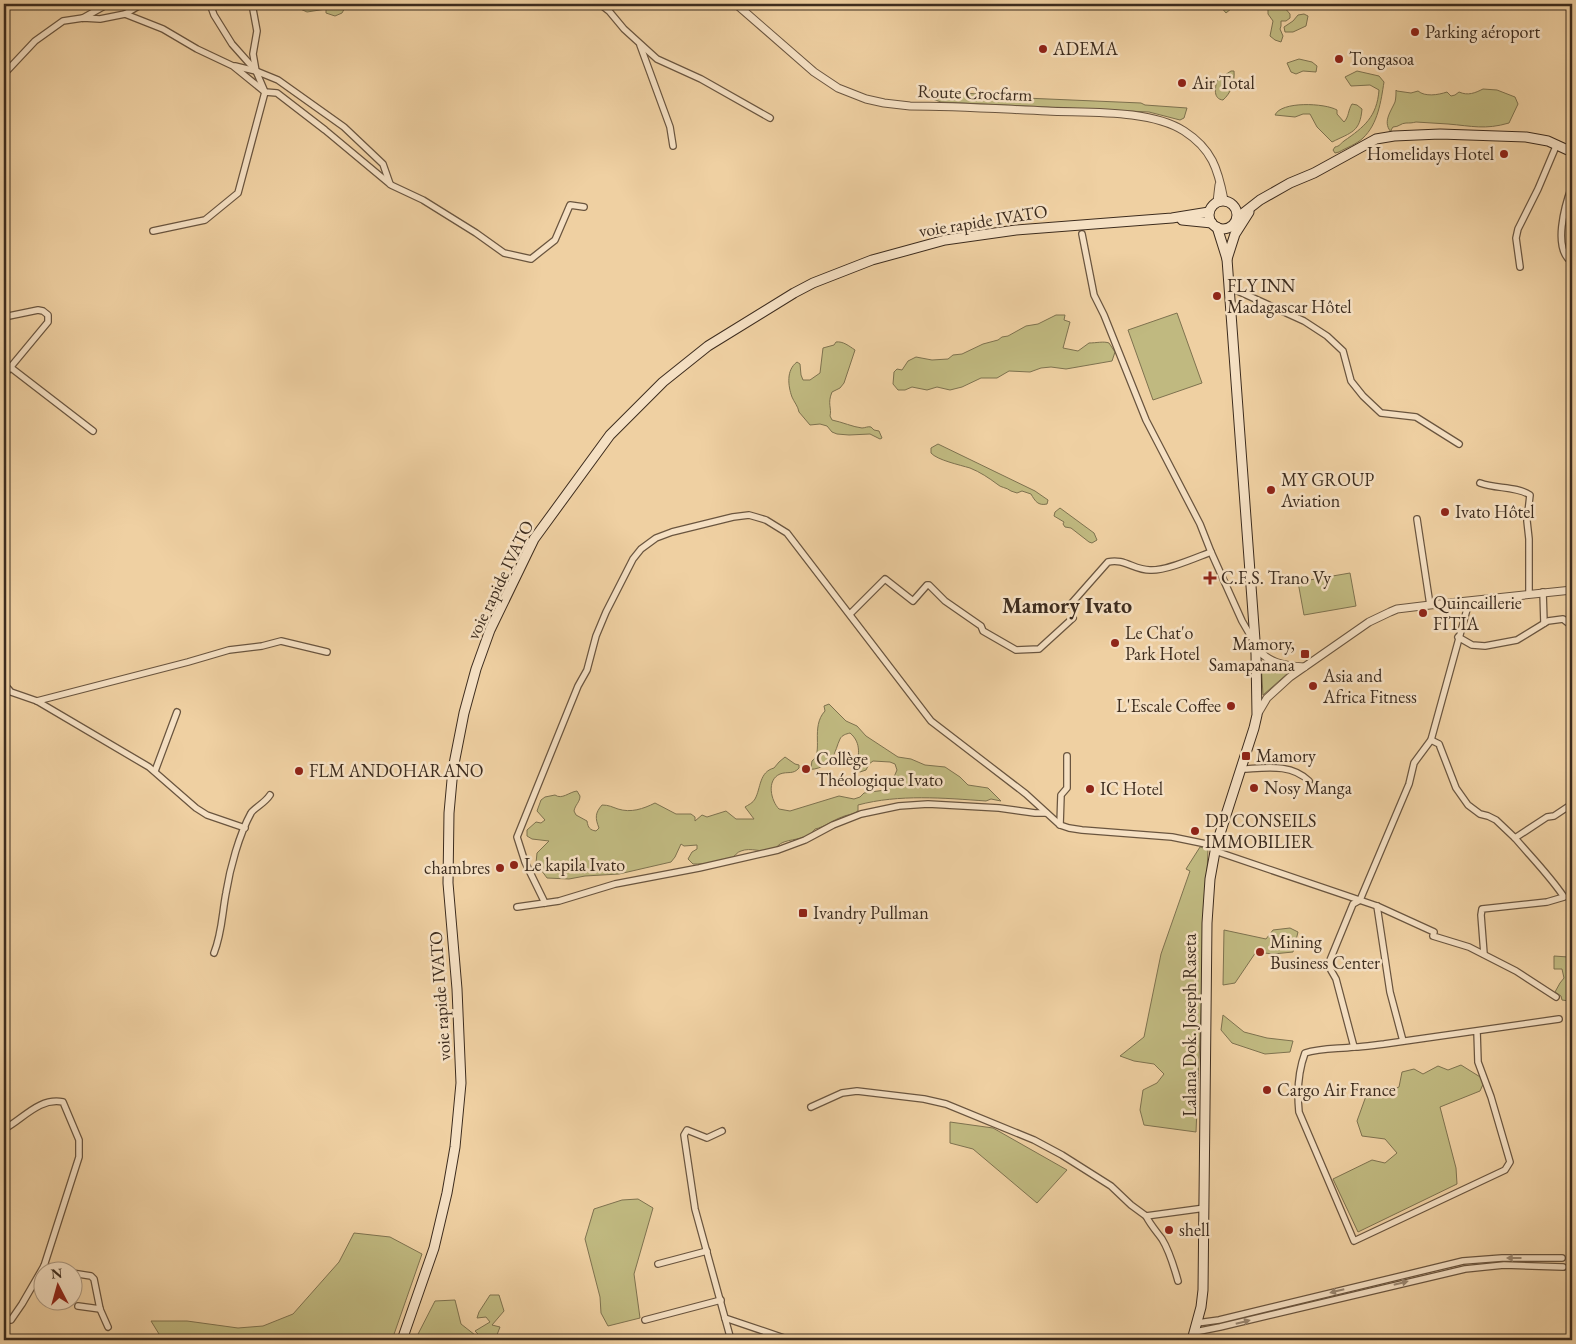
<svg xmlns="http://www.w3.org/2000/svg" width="1576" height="1344" font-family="'EB Garamond',serif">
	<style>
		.green { fill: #c0b980; stroke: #7e724f }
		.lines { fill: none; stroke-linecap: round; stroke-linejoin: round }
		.minor-casing { stroke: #6a553f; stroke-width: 8 }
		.tertiary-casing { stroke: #6a553f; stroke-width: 9 }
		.secondary-casing { stroke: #3d2c1e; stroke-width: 11 }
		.minor { stroke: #f5e0c3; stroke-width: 5.5 }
		.tertiary { stroke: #f5e0c3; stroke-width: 7 }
		.secondary { stroke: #f5e0c3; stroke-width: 9 }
		.oneway { fill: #998670 }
		.poi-dot { fill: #8f2418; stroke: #f5e0c3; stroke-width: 2 }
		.labels { text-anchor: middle; stroke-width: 5; stroke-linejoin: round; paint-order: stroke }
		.poi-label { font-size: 18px; fill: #3d2c1e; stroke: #f5e0c3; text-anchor: start }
		.street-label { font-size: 18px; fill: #3d2c1e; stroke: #f5e0c3 }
		.district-label { font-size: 22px; font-weight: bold; fill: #3d2c1e; stroke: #f5e0c3 }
	</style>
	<rect width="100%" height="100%" fill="#efd0a2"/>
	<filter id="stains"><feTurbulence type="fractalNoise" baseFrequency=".004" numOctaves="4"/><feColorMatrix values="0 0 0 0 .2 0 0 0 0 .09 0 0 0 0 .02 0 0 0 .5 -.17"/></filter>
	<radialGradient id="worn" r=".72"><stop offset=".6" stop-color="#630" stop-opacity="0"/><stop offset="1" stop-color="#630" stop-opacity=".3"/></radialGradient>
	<!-- green -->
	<g class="green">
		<polygon points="296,4 347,4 342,13 335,16 326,13 326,9 307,12 296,7"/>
		<polygon points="1220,4 1256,4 1257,5 1257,8 1232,8 1226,13 1220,6"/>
		<polygon points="1284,7 1290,14 1290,18 1286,21 1281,21 1281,26 1280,29 1283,36 1281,42 1275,40 1270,36 1273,21 1268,14 1268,9"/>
		<polygon points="1304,14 1308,16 1306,26 1293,32 1285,32 1284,27 1293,21 1298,15"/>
		<polygon points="1299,59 1312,62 1317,66 1316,72 1303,71 1296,74 1291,72 1287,63"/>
		<path d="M 1231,71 L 1234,71 C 1235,82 1231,93 1223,100 C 1213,99 1215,88 1217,80 Z"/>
		<path d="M 1357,71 L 1379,76 L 1384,82 C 1381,101 1378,124 1363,138 C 1357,144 1346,148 1339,152 L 1335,153 L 1333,150 L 1335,147 C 1340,146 1340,144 1344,141 C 1364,127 1377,117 1379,90 L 1370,85 L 1351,86 L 1345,77 Z"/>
		<path d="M 1483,89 L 1497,90 L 1515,97 L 1518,104 L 1509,123 C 1485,130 1472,126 1448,124 C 1437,123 1427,123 1416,122 C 1412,123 1410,123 1406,123 C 1401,123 1399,127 1393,127 L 1391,130 L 1392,133 C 1382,123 1390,113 1395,102 C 1396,98 1396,94 1396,90 L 1397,91 L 1411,93 L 1418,91 C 1425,97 1438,95 1447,92 L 1451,96 L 1455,95 L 1459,92 C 1468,96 1475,93 1483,89 Z"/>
		<polygon points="929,90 1025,98 1141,103 1145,105 1187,108 1184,118 1180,120 1149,112 941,102 932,99"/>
		<path d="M 1352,104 L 1357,105 L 1362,109 C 1360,132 1352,132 1332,142 L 1317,127 L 1310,114 L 1303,114 L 1295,117 L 1275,115 C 1281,101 1325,103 1337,110 L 1337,114 L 1344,122 C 1349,117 1348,110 1352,104 Z"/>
		<polygon points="1177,313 1202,383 1153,400 1128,330"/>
		<path d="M 1056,315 L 1065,315 L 1064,320 L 1070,322 L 1063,348 L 1078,351 L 1089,343 C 1096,343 1104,341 1109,343 L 1115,352 L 1112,361 L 1066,369 L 1051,367 L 1041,368 L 1030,372 L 1009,371 L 997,378 L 981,378 L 962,387 L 950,390 L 937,387 L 927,390 L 912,387 L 905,390 L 898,390 L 893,384 L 894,372 L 897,369 L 902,370 L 908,361 L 916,357 L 932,360 L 948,359 L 953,355 L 962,354 L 983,344 L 998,340 L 1002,337 L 1008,336 L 1026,326 L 1038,324 Z"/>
		<path d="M 836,342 C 843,341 849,346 855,350 L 844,383 L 840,388 L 832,392 C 827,404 832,408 830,416 L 832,420 C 842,422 853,427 862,428 C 865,428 868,426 871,427 L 874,430 L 879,431 L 882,438 L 880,439 L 870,434 L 849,435 L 837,434 L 832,432 L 827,426 L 820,424 L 810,425 L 799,412 C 798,406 794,402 792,397 C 788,386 786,370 797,362 L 800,364 L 801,375 L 803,380 L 810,380 L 820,373 L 823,348 L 834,345 Z"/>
		<path d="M 938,444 L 1035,491 L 1048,500 L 1047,504 C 1038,506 1035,501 1031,494 L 1022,491 L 1017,493 L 1011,491 C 1006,487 1001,488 997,484 C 989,478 980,472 970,468 C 960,465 937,460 931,453 L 931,448 Z"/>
		<polygon points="1060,508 1094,533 1097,540 1092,543 1089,542 1071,528 1065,527 1063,524 1064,522 1054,516 1055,512"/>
		<polygon points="1350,573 1356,606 1304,615 1298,582"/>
		<polygon points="1261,661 1288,673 1263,695"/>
		<path d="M 829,704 L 846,721 L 857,726 L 866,736 L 898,757 L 911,759 L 925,765 L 945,767 L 960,777 L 968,785 L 988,788 L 1001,801 L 991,799 L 986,801 C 944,798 899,794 858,805 L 858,811 C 851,816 848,814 842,817 C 833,820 825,827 815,829 C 808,840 795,838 784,842 C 779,843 776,849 772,850 C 761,853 751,847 741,851 C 737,852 735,856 732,858 C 720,864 706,864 693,864 L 688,859 L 692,852 L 697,849 L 697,845 L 684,846 L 681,844 L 675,857 L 671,862 L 619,874 L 585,876 L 569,879 L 547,878 L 536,863 L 537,853 L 549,841 L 532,839 L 527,836 L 527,830 L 536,822 L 541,823 L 545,820 L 537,811 L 541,800 L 545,797 L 555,795 C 562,800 569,792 577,791 L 580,796 C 580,802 575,805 574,811 L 576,815 L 587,821 C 588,828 590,830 596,831 L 599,828 C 595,818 595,813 602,805 C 609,805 612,807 618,809 C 631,813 643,809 655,803 L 676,814 L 691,814 L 695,817 L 695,821 L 702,815 L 707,817 L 726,811 L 736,819 L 754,819 L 745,807 C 748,805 753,803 755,799 C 761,788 759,772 774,768 L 779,762 L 785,757 L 795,764 L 799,765 L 799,768 C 793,775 788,771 780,774 C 766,780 771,801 779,809 L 790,811 L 839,796 L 854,799 L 860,797 L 864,793 L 885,790 L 890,786 L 897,770 L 895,764 L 890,762 L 873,761 L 869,764 L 866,770 L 860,772 L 855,769 C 859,757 862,743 850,733 C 846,734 842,735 840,739 C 837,745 836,752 832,758 C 826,767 812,772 803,768 L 805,766 L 811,767 L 812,761 C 824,753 810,727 825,711 L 824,706 Z"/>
		<polygon points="1200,847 1208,849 1196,1132 1144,1125 1140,1110 1143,1090 1157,1083 1164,1074 1154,1064 1134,1061 1120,1056 1144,1037 1161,954 1190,871 1186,869"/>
		<polygon points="1290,928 1298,932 1293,952 1273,954 1256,952 1235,983 1223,985 1224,930 1266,939 1273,930"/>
		<polygon points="1554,956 1568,957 1568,967 1572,967 1572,996 1569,1001 1562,1000 1561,996 1555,992 1560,983 1564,978 1562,969 1554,969"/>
		<polygon points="1223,1015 1244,1032 1267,1038 1293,1041 1290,1052 1265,1054 1232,1043 1221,1030"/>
		<polygon points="1461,1065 1485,1080 1480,1091 1440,1107 1456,1168 1457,1184 1358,1232 1333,1179 1372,1160 1385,1163 1397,1153 1385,1139 1362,1136 1357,1121 1366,1096 1387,1092 1399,1087 1402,1072 1414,1069 1423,1074 1438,1066 1448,1070"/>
		<polygon points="950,1122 993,1128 1067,1170 1037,1203 973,1149 950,1143"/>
		<polygon points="638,1199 653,1208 634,1274 640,1318 608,1326 601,1313 600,1297 585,1239 594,1209 622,1200"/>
		<polygon points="354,1233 390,1237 422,1254 392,1340 159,1340 159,1334 151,1321 187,1321 238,1328 263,1326 293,1314 339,1262"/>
		<polygon points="490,1295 499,1295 504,1311 492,1325 500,1327 495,1340 482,1340 482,1338 475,1331 490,1322 486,1317 477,1318 479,1312"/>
		<polygon points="455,1300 461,1324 475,1335 475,1340 415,1340 435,1301"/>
	</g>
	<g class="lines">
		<defs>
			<g id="minor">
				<polyline points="252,4 257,31 253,54 256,71"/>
				<polyline points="600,4 609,11 624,29 657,59 701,79 770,118"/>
				<polyline points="125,14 163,29 197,49 233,66 265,92 277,93 325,130 391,185 423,200 476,233 504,253 531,259 555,240 570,205 584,207"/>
				<polyline points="83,18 108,4"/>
				<polyline points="640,45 670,127 673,146"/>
				<polyline points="235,66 256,71 278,80 344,127 383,164 390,184"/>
				<polyline points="4,74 35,41 63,21 83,18 100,19 125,14 142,4"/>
				<path d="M 1572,186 C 1565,205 1552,249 1572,262"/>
				<polyline points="153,231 205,220 238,193 265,92 256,71 232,44 214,15 210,4"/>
				<polyline points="1082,234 1094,295 1104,315 1146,420 1200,524 1211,552 1242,621 1253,640"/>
				<polyline points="1520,267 1516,238 1518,229 1538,189 1557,144"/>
				<polyline points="1229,287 1304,321 1327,336 1343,351 1351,381 1363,396 1381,413 1416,417 1459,444"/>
				<polyline points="4,317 38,310 43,311 48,315 48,322 4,375"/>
				<polyline points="10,367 93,431"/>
				<path d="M 1480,483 C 1496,489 1516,486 1530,495 L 1527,521 L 1529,539 L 1529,594"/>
				<polyline points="1417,519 1430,605"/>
				<polyline points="1543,592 1544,623"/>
				<path d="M 1070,605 L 1108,562 C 1124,558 1134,570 1150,570 C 1166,571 1195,558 1211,552"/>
				<polyline points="850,614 885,579 913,601 927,585 929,585 945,601 981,626 983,631 1016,650 1039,649 1073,618"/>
				<polyline points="1458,637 1472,645 1485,646 1517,640 1548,621 1563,619 1572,626"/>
				<polyline points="4,684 11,692 37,701 149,767 196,808 207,815 245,828"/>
				<polyline points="37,701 188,662 229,650 262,646 281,641 327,652"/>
				<polyline points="1431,740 1439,744 1456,788 1468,805 1480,814 1488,816 1496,820 1515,838 1547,817 1554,816 1572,804"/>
				<path d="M 1242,769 C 1265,768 1291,763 1309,781"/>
				<polyline points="155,771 177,712"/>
				<polyline points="1060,825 1061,795 1067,788 1067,756"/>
				<polyline points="1215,851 1377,906 1434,932 1433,936 1469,947 1516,971 1556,997"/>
				<polyline points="545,903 525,862 517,837 578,686 587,670 596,636 606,612 633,559 641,549 656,538 672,532 733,517 749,515 756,517 766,520 787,533 931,721 1026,794 1060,825 1069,828 1082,830 1172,837 1216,846"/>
				<polyline points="1377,906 1390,992 1403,1041"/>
				<polyline points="517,907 559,901 615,884 699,868 778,850 805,840 833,825 861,814 899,806 928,804 999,808 1035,813 1046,813"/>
				<path d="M 214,953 C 222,933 222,914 226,893 C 230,868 239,835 251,813 C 253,809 265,803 270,795"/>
				<path d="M 1484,954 L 1481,915 L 1482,909 L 1547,902 L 1564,897 C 1550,876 1532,858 1515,838"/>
				<path d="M 1477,1031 L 1478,1062 L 1491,1097 L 1510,1162 L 1505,1170 L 1354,1241 L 1299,1112 C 1297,1092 1298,1072 1305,1053 C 1321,1048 1338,1049 1354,1047 C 1364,1047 1374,1045 1384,1044 C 1443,1036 1501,1027 1559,1019"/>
				<polyline points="1354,1047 1336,979 1328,965 1353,904 1360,900 1409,784 1414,763 1431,740 1469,602"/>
				<path d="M 811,1107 L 842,1093 L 857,1091 L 924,1099 L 946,1104 L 1034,1140 L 1062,1155 L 1111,1186 L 1131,1205 L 1146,1216 C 1150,1224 1156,1231 1162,1239 C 1170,1252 1174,1267 1178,1281"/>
				<path d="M 4,1129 C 22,1120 39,1097 63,1102 L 79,1140 L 79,1157 L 44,1266 L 22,1304 L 11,1320 L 4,1319"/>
				<polyline points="722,1131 707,1138 687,1130 684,1135 695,1209 731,1340"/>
				<polyline points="1146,1216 1205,1208"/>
				<polyline points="658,1264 707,1251"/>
				<polyline points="44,1266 66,1272"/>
				<polyline points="72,1273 91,1276 94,1279 100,1309 108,1327"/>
				<polyline points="78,1306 100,1309"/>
				<polyline points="725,1318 790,1340"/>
				<polyline points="645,1320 721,1300"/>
				<polyline points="1197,1323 1219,1320 1463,1261 1502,1258 1562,1258"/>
				<polyline points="1195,1332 1220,1327 1465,1269 1504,1265 1563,1267"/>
			</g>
			<g id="tertiary">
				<path d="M 736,4 L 814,72 L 838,88 L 866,99 L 884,103 L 910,106 C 955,106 1001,109 1047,111 C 1086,113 1150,109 1184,131 C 1212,149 1218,169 1224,200"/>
				<polyline points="1217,202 1219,185"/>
				<path d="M 1255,645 C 1266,663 1284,666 1304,667"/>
				<polyline points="1257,715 1267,698 1290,677 1369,622 1390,612 1397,609 1430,605 1572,590"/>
			</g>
			<g id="secondary">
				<circle cx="1223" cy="215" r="14"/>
				<polyline points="1237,218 1260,200 1290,183 1314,173 1376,139 1394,136 1440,134 1526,137 1548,141 1572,152"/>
				<polyline points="1182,220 1212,223"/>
				<polyline points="1227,259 1235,234 1249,212"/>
				<polyline points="402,1340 434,1248 447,1193 455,1147 461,1083 457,989 448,883 449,813 453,769 464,713 476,669 490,630 534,539 610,435 663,382 708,346 794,293 813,283 872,260 945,240 1016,230 1172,218 1209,212"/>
				<polyline points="1192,1340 1201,1307 1203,1290 1207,923 1210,879 1216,846 1254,728 1257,715 1256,654 1227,259 1217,227"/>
			</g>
		</defs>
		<!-- minor casing -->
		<use href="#minor" class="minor-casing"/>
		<!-- tertiary casing -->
		<use href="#tertiary" class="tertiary-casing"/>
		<!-- secondary casing -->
		<use href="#secondary" class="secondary-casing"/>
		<!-- minor -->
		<use href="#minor" class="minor"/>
		<!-- tertiary -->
		<use href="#tertiary" class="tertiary"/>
		<!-- secondary -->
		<use href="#secondary" class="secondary"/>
	</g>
	<!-- one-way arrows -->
	<defs><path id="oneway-solid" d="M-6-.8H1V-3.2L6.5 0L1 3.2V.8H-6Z" transform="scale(1.25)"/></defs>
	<g class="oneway">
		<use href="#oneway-solid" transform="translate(1514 1258) rotate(-180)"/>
		<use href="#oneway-solid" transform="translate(1401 1283) rotate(-14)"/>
		<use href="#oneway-solid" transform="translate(1337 1291) rotate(166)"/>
		<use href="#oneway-solid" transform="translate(1243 1322) rotate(-14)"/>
	</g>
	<!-- markers -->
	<g class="poi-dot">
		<circle cx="1415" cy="32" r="5"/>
		<circle cx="1043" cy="49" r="5"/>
		<circle cx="1339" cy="59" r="5"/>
		<circle cx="1182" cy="83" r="5"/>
		<circle cx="1504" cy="154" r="5"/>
		<circle cx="1217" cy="296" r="5"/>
		<circle cx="1271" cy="490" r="5"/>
		<circle cx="1445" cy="512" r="5"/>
		<path d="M1207.5 570.5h5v5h5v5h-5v5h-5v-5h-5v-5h5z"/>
		<circle cx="1423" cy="613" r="5"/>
		<circle cx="1115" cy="643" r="5"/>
		<rect x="1300" y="649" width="10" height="10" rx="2.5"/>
		<circle cx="1313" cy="686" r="5"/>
		<circle cx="1231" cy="706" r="5"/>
		<rect x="1241" y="751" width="10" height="10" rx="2.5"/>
		<circle cx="806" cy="769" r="5"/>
		<circle cx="299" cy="771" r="5"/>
		<circle cx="1254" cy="788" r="5"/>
		<circle cx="1090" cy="789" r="5"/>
		<circle cx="1195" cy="831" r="5"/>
		<circle cx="514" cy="865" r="5"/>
		<circle cx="500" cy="868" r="5"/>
		<rect x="798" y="908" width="10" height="10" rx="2.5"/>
		<circle cx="1260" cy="952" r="5"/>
		<circle cx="1267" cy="1090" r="5"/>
		<circle cx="1169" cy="1230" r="5"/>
	</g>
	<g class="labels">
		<!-- poi labels -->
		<g class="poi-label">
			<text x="1425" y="38">Parking aéroport</text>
			<text x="1053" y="55">ADEMA</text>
			<text x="1349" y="65">Tongasoa</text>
			<text x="1192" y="89">Air Total</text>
			<text x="1494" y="160" text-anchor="end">Homelidays Hotel</text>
			<text x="1227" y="292">FLY INN<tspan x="1227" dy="21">Madagascar Hôtel</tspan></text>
			<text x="1281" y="486">MY GROUP<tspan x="1281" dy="21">Aviation</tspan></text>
			<text x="1455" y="518">Ivato Hôtel</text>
			<text x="1221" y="584">C.F.S. Trano Vy</text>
			<text x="1433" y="609">Quincaillerie<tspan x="1433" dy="21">FITIA</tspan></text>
			<text x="1125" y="639">Le Chat'o<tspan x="1125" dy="21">Park Hotel</tspan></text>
			<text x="1295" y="650" text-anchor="end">Mamory,<tspan x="1295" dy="21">Samapanana</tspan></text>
			<text x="1323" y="682">Asia and<tspan x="1323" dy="21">Africa Fitness</tspan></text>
			<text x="1221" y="712" text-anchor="end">L'Escale Coffee</text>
			<text x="1256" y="762">Mamory</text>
			<text x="816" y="765">Collège<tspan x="816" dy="21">Théologique Ivato</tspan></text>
			<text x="309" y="777">FLM ANDOHARANO</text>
			<text x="1264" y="794">Nosy Manga</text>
			<text x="1100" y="795">IC Hotel</text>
			<text x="1205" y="827">DP CONSEILS<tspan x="1205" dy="21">IMMOBILIER</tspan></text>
			<text x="524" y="871">Le kapila Ivato</text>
			<text x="490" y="874" text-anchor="end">chambres</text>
			<text x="813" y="919">Ivandry Pullman</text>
			<text x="1270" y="948">Mining<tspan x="1270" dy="21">Business Center</tspan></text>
			<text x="1277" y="1096">Cargo Air France</text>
			<text x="1179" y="1236">shell</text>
		</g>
		<!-- street labels -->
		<g class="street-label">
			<text transform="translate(975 93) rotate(2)" y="6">Route Crocfarm</text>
			<text transform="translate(983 221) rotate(-9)" y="6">voie rapide IVATO</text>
			<text transform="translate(500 580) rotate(-64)" y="6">voie rapide IVATO</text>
			<text transform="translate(440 996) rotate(-94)" y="6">voie rapide IVATO</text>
			<text transform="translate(1190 1025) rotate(-90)" y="6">Lalana Dok. Joseph Raseta</text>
		</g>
		<!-- district labels -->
		<g class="district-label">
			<text x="1067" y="613">Mamory Ivato</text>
		</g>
	</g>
	<!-- margin -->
	<rect width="1576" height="1344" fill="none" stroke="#efd0a2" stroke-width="20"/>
	<rect x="5" y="5" width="1566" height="1334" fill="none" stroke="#3d2c1e" stroke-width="2.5"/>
	<rect x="10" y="10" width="1556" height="1324" fill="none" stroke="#3d2c1e"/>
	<!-- north arrow -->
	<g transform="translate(58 1286) rotate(354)"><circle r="24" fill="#f5e0c3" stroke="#ab9881"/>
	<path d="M0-4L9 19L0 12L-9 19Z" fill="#8f2418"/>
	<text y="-8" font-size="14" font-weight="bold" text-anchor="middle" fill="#3d2c1e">N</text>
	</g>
	<rect width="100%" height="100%" filter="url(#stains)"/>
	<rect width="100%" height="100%" fill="url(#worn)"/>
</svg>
